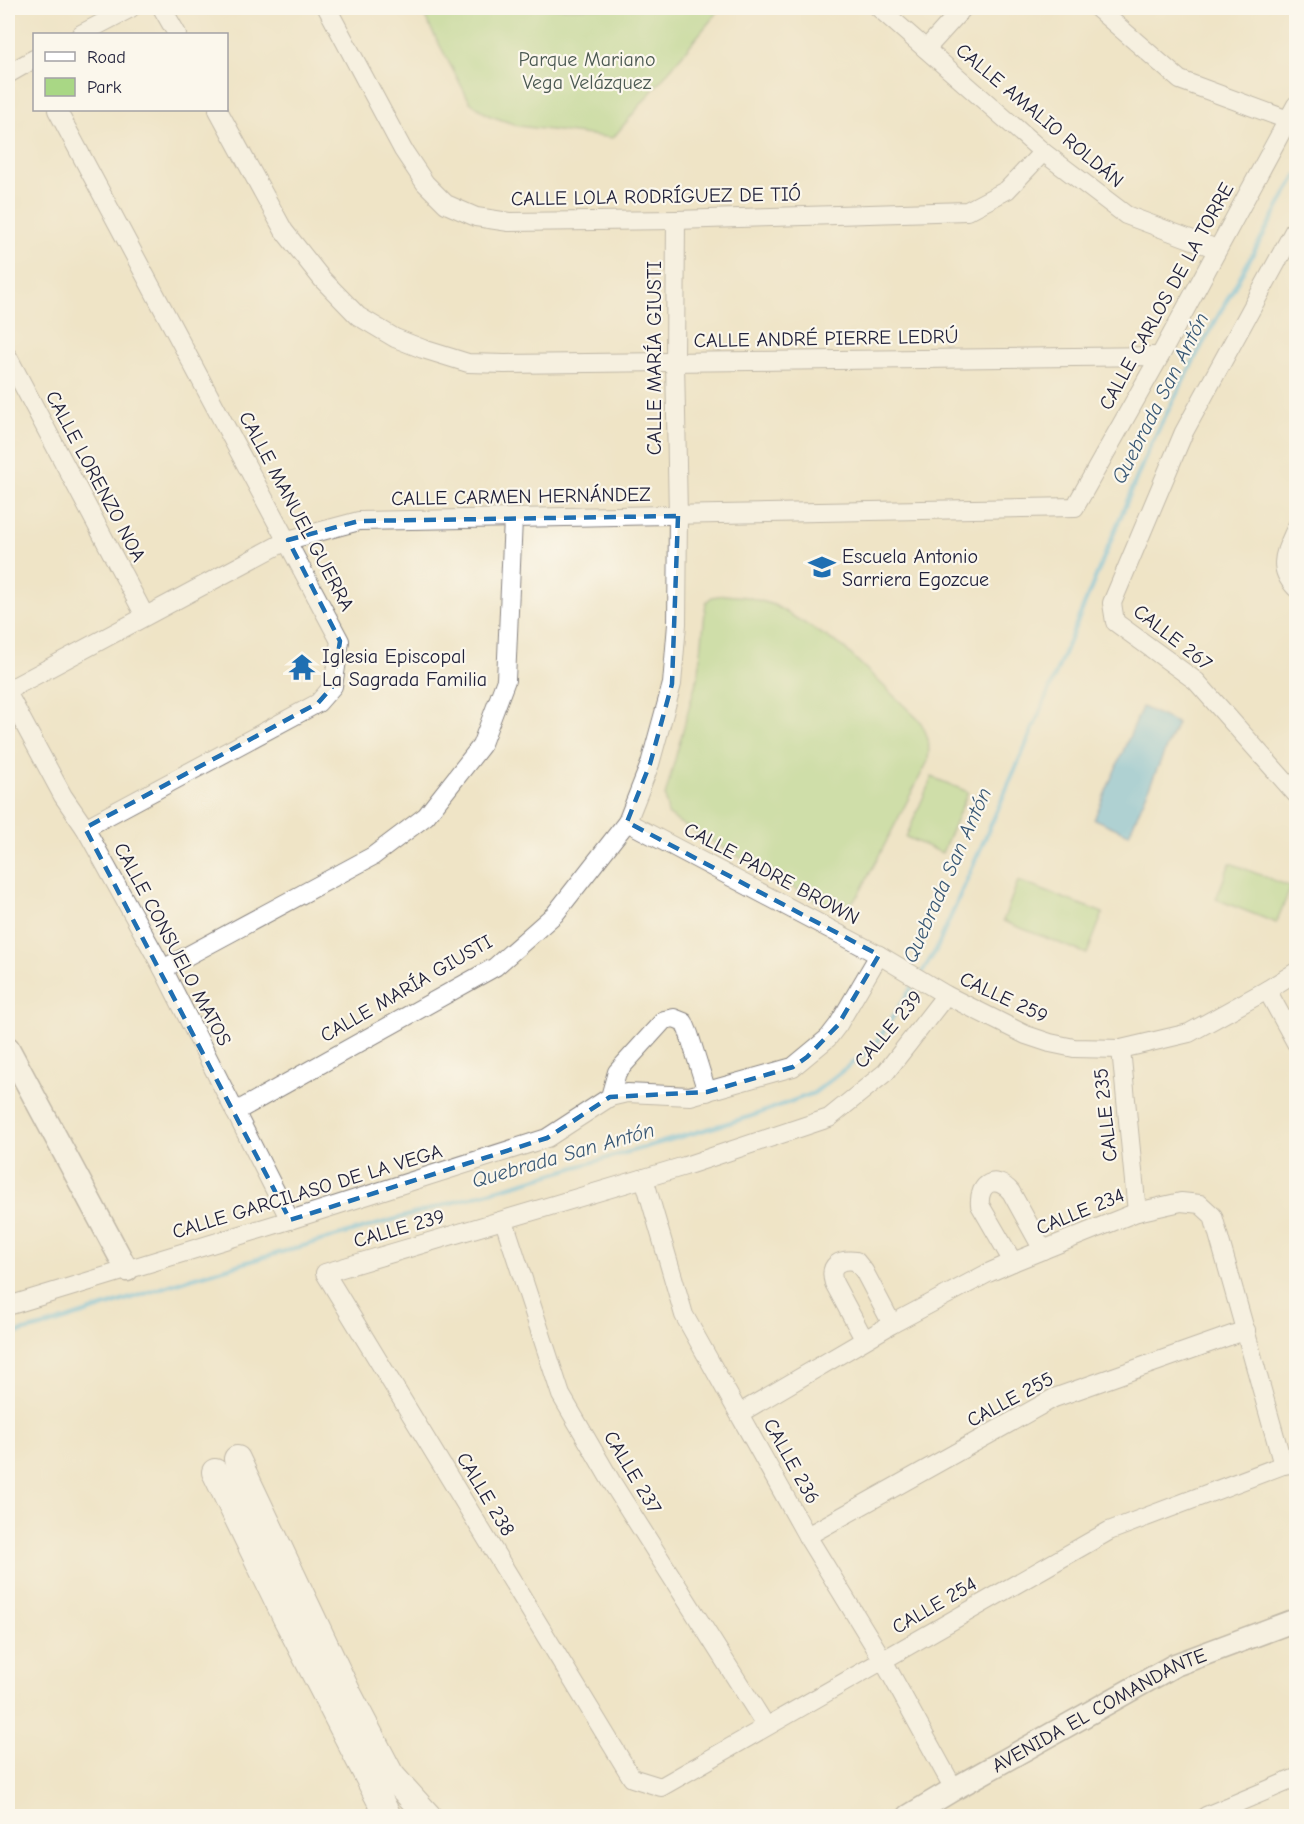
<svg xmlns="http://www.w3.org/2000/svg" width="1304" height="1824" font-family="'Comic Neue',sans-serif">
	<style>
		.green { fill: #a9d785; stroke: #667c60; stroke-width: 1.5 }
		.water { fill: #64bbe1; stroke: #436e8e; stroke-width: 1.5 }
		.lines { fill: none; stroke-linecap: round; stroke-linejoin: round }
		.stream { stroke: #64bbe1; stroke-width: 4.5 }
		.minor-casing { stroke: #888380; stroke-width: 20 }
		.tertiary-casing { stroke: #888380; stroke-width: 25 }
		.secondary-casing { stroke: #888380; stroke-width: 28 }
		.minor { stroke: #fff; stroke-width: 18 }
		.tertiary { stroke: #fff; stroke-width: 22 }
		.secondary { stroke: #fff; stroke-width: 26 }
		.marked { fill: none; stroke: #1f6fb2; stroke-width: 4.5; stroke-dasharray: 12 8; stroke-linejoin: round }
		.labels { text-anchor: middle; stroke-width: 4.5; stroke-linejoin: round; paint-order: stroke }
		.park-label { font-size: 20px; fill: #4a5851; stroke: #fbf7ec }
		.street-label { font-size: 20px; fill: #22223b; stroke: #fbf7ec }
		.poi-label { font-size: 20px; fill: #22223b; stroke: #fbf7ec; text-anchor: start }
		.water-label { font-size: 21px; font-style: italic; fill: #395875; stroke: #fbf7ec }
	</style>
	<rect width="100%" height="100%" fill="#fbf7ec"/>
	<filter id="ink" filterUnits="userSpaceOnUse"><feTurbulence type="fractalNoise" baseFrequency=".0167" numOctaves="2"/><feDisplacementMap in="SourceGraphic" scale="12" xChannelSelector="R" yChannelSelector="G"/><feConvolveMatrix kernelMatrix="1 2 1 2 8 2 1 2 1" color-interpolation-filters="sRGB"/></filter>
	<filter id="wash" filterUnits="userSpaceOnUse"><feTurbulence type="fractalNoise" baseFrequency=".008" numOctaves="4" result="noise"/><feDisplacementMap in="SourceGraphic" scale="24" xChannelSelector="R" yChannelSelector="G"/><feGaussianBlur stdDeviation="1.35" result="paint"/><feColorMatrix in="noise" values="0 0 0 0 0 0 0 0 0 0 0 0 0 0 0 0 0 1.4 0 .05"/><feComposite in="paint" operator="in"/></filter>
	<g filter="url(#wash)">
		<rect width="100%" height="100%" fill="#efe4c6"/>
		<!-- green -->
		<g class="green">
			<polygon points="420,8 721,8 613,138 519,126 488,115 470,102"/>
			<path d="M 724,595 L 747,597 L 774,605 L 842,646 L 920,721 C 929,737 930,743 928,761 L 859,894 C 849,908 841,909 824,905 L 680,823 L 668,814 L 665,796 L 699,671 L 706,602 L 712,597 Z"/>
			<polygon points="932,777 968,792 942,853 906,837"/>
			<polygon points="1230,863 1291,887 1276,923 1216,899"/>
			<polygon points="1018,881 1103,913 1087,954 1003,921"/>
		</g>
		<!-- water -->
		<polygon class="water" points="1142,707 1177,723 1129,834 1094,819"/>
		<g class="lines">
			<!-- stream -->
			<g class="stream">
				<polyline points="921,974 936,950 1032,731 1149,448 1196,356 1296,176"/>
				<polyline points="8,1335 49,1325 192,1278 749,1117 814,1093 874,1046 916,981"/>
			</g>
		</g>
	</g>
	<g filter="url(#ink)">
		<g class="lines">
			<defs>
				<g id="minor">
					<polyline points="162,8 177,34"/>
					<polyline points="327,8 403,150 425,183 446,204 476,217 509,222 676,220 967,211 1007,190 1043,152"/>
					<polyline points="879,8 1043,152 1126,215 1217,249"/>
					<polyline points="1097,8 1180,80 1288,120"/>
					<polyline points="81,34 131,8"/>
					<polyline points="926,49 963,8"/>
					<polyline points="8,74 34,59"/>
					<polyline points="57,110 340,641 333,686 318,703 85,828"/>
					<polyline points="218,110 284,231 322,279 358,316 395,338 423,349 468,363 505,364 1160,356"/>
					<polyline points="1296,227 1184,432 1112,603 1115,622 1196,681 1296,794"/>
					<polyline points="8,357 145,616"/>
					<path d="M 1296,528 C 1286,552 1275,566 1296,588"/>
					<polyline points="8,690 288,540 359,521 1075,507 1160,356 1296,105"/>
					<polyline points="8,694 63,796 85,828 163,969 290,1220"/>
					<polyline points="627,822 879,955 946,995 1026,1035 1050,1043 1074,1048 1121,1049 1189,1033 1267,990 1296,972"/>
					<polyline points="163,969 373,856 426,816 481,746 506,680 513,519"/>
					<polyline points="1267,990 1296,1043"/>
					<polyline points="946,995 886,1072 829,1118 685,1166 325,1273 632,1778 661,1787 1109,1531 1283,1465 1296,1463"/>
					<polyline points="1121,1049 1137,1212"/>
					<polyline points="610,1097 627,1093 690,1096 793,1067 828,1038 838,1025 879,955"/>
					<polyline points="235,1112 495,967 555,914 627,822 650,764 672,684 677,624 678,516 675,362 676,220"/>
					<polyline points="644,1178 684,1315 807,1536 883,1660 954,1789"/>
					<polyline points="504,1221 561,1395 611,1481 766,1726"/>
					<path d="M 1013,1262 L 980,1205 C 978,1183 996,1174 1011,1192 L 1043,1250"/>
					<polyline points="8,1306 290,1220 547,1138 610,1097 617,1072 664,1020 674,1018 684,1022 689,1034 707,1092"/>
					<path d="M 864,1339 L 834,1283 C 828,1264 840,1259 856,1261 L 864,1271 L 892,1324"/>
					<polyline points="740,1413 892,1324 988,1273 1013,1262 1137,1212 1181,1202 1200,1204 1213,1216 1283,1465"/>
					<polyline points="807,1536 1054,1398 1246,1330"/>
					<polyline points="1206,1816 1296,1778"/>
				</g>
				<g id="tertiary">
					<polyline points="8,1048 127,1270"/>
					<path id="s1" d="M 909,1816 L 954,1789 L 1175,1665 L 1296,1620"/>
				</g>
				<g id="secondary">
					<polyline points="237,1459 347,1691 391,1775 428,1816"/>
					<polyline points="215,1472 286,1618 388,1816"/>
				</g>
			</defs>
			<!-- minor casing -->
			<use href="#minor" class="minor-casing"/>
			<!-- tertiary casing -->
			<use href="#tertiary" class="tertiary-casing"/>
			<!-- secondary casing -->
			<use href="#secondary" class="secondary-casing"/>
			<!-- minor -->
			<use href="#minor" class="minor"/>
			<!-- tertiary -->
			<use href="#tertiary" class="tertiary"/>
			<!-- secondary -->
			<use href="#secondary" class="secondary"/>
		</g>
	</g>
	<!-- marked area -->
	<path d="M0 0H1304V1824H0ZM 678,516 L 672,684 L 650,764 L 627,822 L 879,955 L 838,1025 L 807,1057 L 793,1067 L 707,1092 L 610,1097 L 547,1138 L 290,1220 L 85,828 L 318,703 L 333,686 L 340,641 L 288,540 L 359,521 Z" fill="#efe4c6" fill-opacity=".55" fill-rule="evenodd"/>
	<path class="marked" d="M 678,516 L 672,684 L 650,764 L 627,822 L 879,955 L 838,1025 L 807,1057 L 793,1067 L 707,1092 L 610,1097 L 547,1138 L 290,1220 L 85,828 L 318,703 L 333,686 L 340,641 L 288,540 L 359,521 Z"/>
	<!-- icons -->
	<defs>
		<symbol id="school-bare" viewBox="-9 -9 18 18"><path d="M0-5L7-2L0 1L-7-2ZM-4 1L0 2.5L4 1V4Q0 6-4 4Z" fill="#1f6fb2" stroke="#fbf7ec" stroke-width="2.5" paint-order="stroke"/></symbol>
		<symbol id="temple-bare" viewBox="-9 -9 18 18"><path d="M0-6L5-2H3V0L6.5 2.5H4V6H1.5V3h-3V6H-4V2.5H-6.5L-3 0V-2H-5Z" fill="#1f6fb2" stroke="#fbf7ec" stroke-width="2.5" paint-order="stroke"/></symbol>
	</defs>
	<g fill-rule="evenodd">
		<use href="#school-bare" x="803" y="548" width="38" height="38"/>
		<use href="#temple-bare" x="283" y="648" width="38" height="38"/>
	</g>
	<g class="labels">
		<!-- park labels -->
		<g class="park-label">
			<text x="587" y="66">Parque Mariano<tspan x="587" dy="23">Vega Velázquez</tspan></text>
		</g>
		<!-- street labels -->
		<g class="street-label">
			<text transform="translate(1040 115) rotate(40)" y="7">CALLE AMALIO ROLDÁN</text>
			<text transform="translate(656 196) rotate(-1)" y="7">CALLE LOLA RODRÍGUEZ DE TIÓ</text>
			<text transform="translate(1166 296) rotate(-61)" y="7">CALLE CARLOS DE LA TORRE</text>
			<text transform="translate(826 338) rotate(-1)" y="7">CALLE ANDRÉ PIERRE LEDRÚ</text>
			<text transform="translate(654 358) rotate(-90)" y="7">CALLE MARÍA GIUSTI</text>
			<text transform="translate(96 476) rotate(62)" y="7">CALLE LORENZO NOA</text>
			<text transform="translate(521 496) rotate(-1)" y="7">CALLE CARMEN HERNÁNDEZ</text>
			<text transform="translate(297 511) rotate(62)" y="7">CALLE MANUEL GUERRA</text>
			<text transform="translate(1173 637) rotate(38)" y="7">CALLE 267</text>
			<text transform="translate(772 873) rotate(28)" y="7">CALLE PADRE BROWN</text>
			<text transform="translate(173 944) rotate(62)" y="7">CALLE CONSUELO MATOS</text>
			<text transform="translate(406 988) rotate(-30)" y="7">CALLE MARÍA GIUSTI</text>
			<text transform="translate(1004 997) rotate(25)" y="7">CALLE 259</text>
			<text transform="translate(888 1029) rotate(-50)" y="7">CALLE 239</text>
			<text transform="translate(1105 1115) rotate(-96)" y="7">CALLE 235</text>
			<text transform="translate(307 1191) rotate(-17)" y="7">CALLE GARCILASO DE LA VEGA</text>
			<text transform="translate(1080 1211) rotate(-22)" y="7">CALLE 234</text>
			<text transform="translate(399 1228) rotate(-16)" y="7">CALLE 239</text>
			<text transform="translate(1010 1399) rotate(-28)" y="7">CALLE 255</text>
			<text transform="translate(792 1461) rotate(61)" y="7">CALLE 236</text>
			<text transform="translate(633 1472) rotate(59)" y="7">CALLE 237</text>
			<text transform="translate(486 1494) rotate(59)" y="7">CALLE 238</text>
			<text transform="translate(934 1605) rotate(-30)" y="7">CALLE 254</text>
			<text dy="7" stroke="none"><textPath href="#s1" startOffset="218">AVENIDA EL COMANDANTE</textPath></text>
		</g>
		<!-- poi labels -->
		<g class="poi-label">
			<text x="842" y="563">Escuela Antonio<tspan x="842" dy="23">Sarriera Egozcue</tspan></text>
			<text x="322" y="663">Iglesia Episcopal<tspan x="322" dy="23">La Sagrada Familia</tspan></text>
		</g>
		<!-- water labels -->
		<g class="water-label">
			<text transform="translate(1160 398) rotate(-63)" y="7">Quebrada San Antón</text>
			<text transform="translate(947 875) rotate(-66)" y="7">Quebrada San Antón</text>
			<text transform="translate(563 1155) rotate(-16)" y="7">Quebrada San Antón</text>
		</g>
	</g>
	<!-- margin -->
	<rect width="1304" height="1824" fill="none" stroke="#fbf7ec" stroke-width="30"/>
	<!-- legend -->
	<rect x="33" y="33" width="195" height="78" fill="#fbf7ec" stroke="#a4a2a5" stroke-width="1.5"/>
	<rect x="45" y="52" width="30" height="9" fill="#ffffff" stroke="#a4a2a5" stroke-width="1.5"/>
	<text x="87" y="63" font-size="18" fill="#22223b">Road</text>
	<rect x="45" y="78" width="30" height="18" fill="#a9d785" stroke="#a4a2a5" stroke-width="1.5"/>
	<text x="87" y="93" font-size="18" fill="#22223b">Park</text>
</svg>
